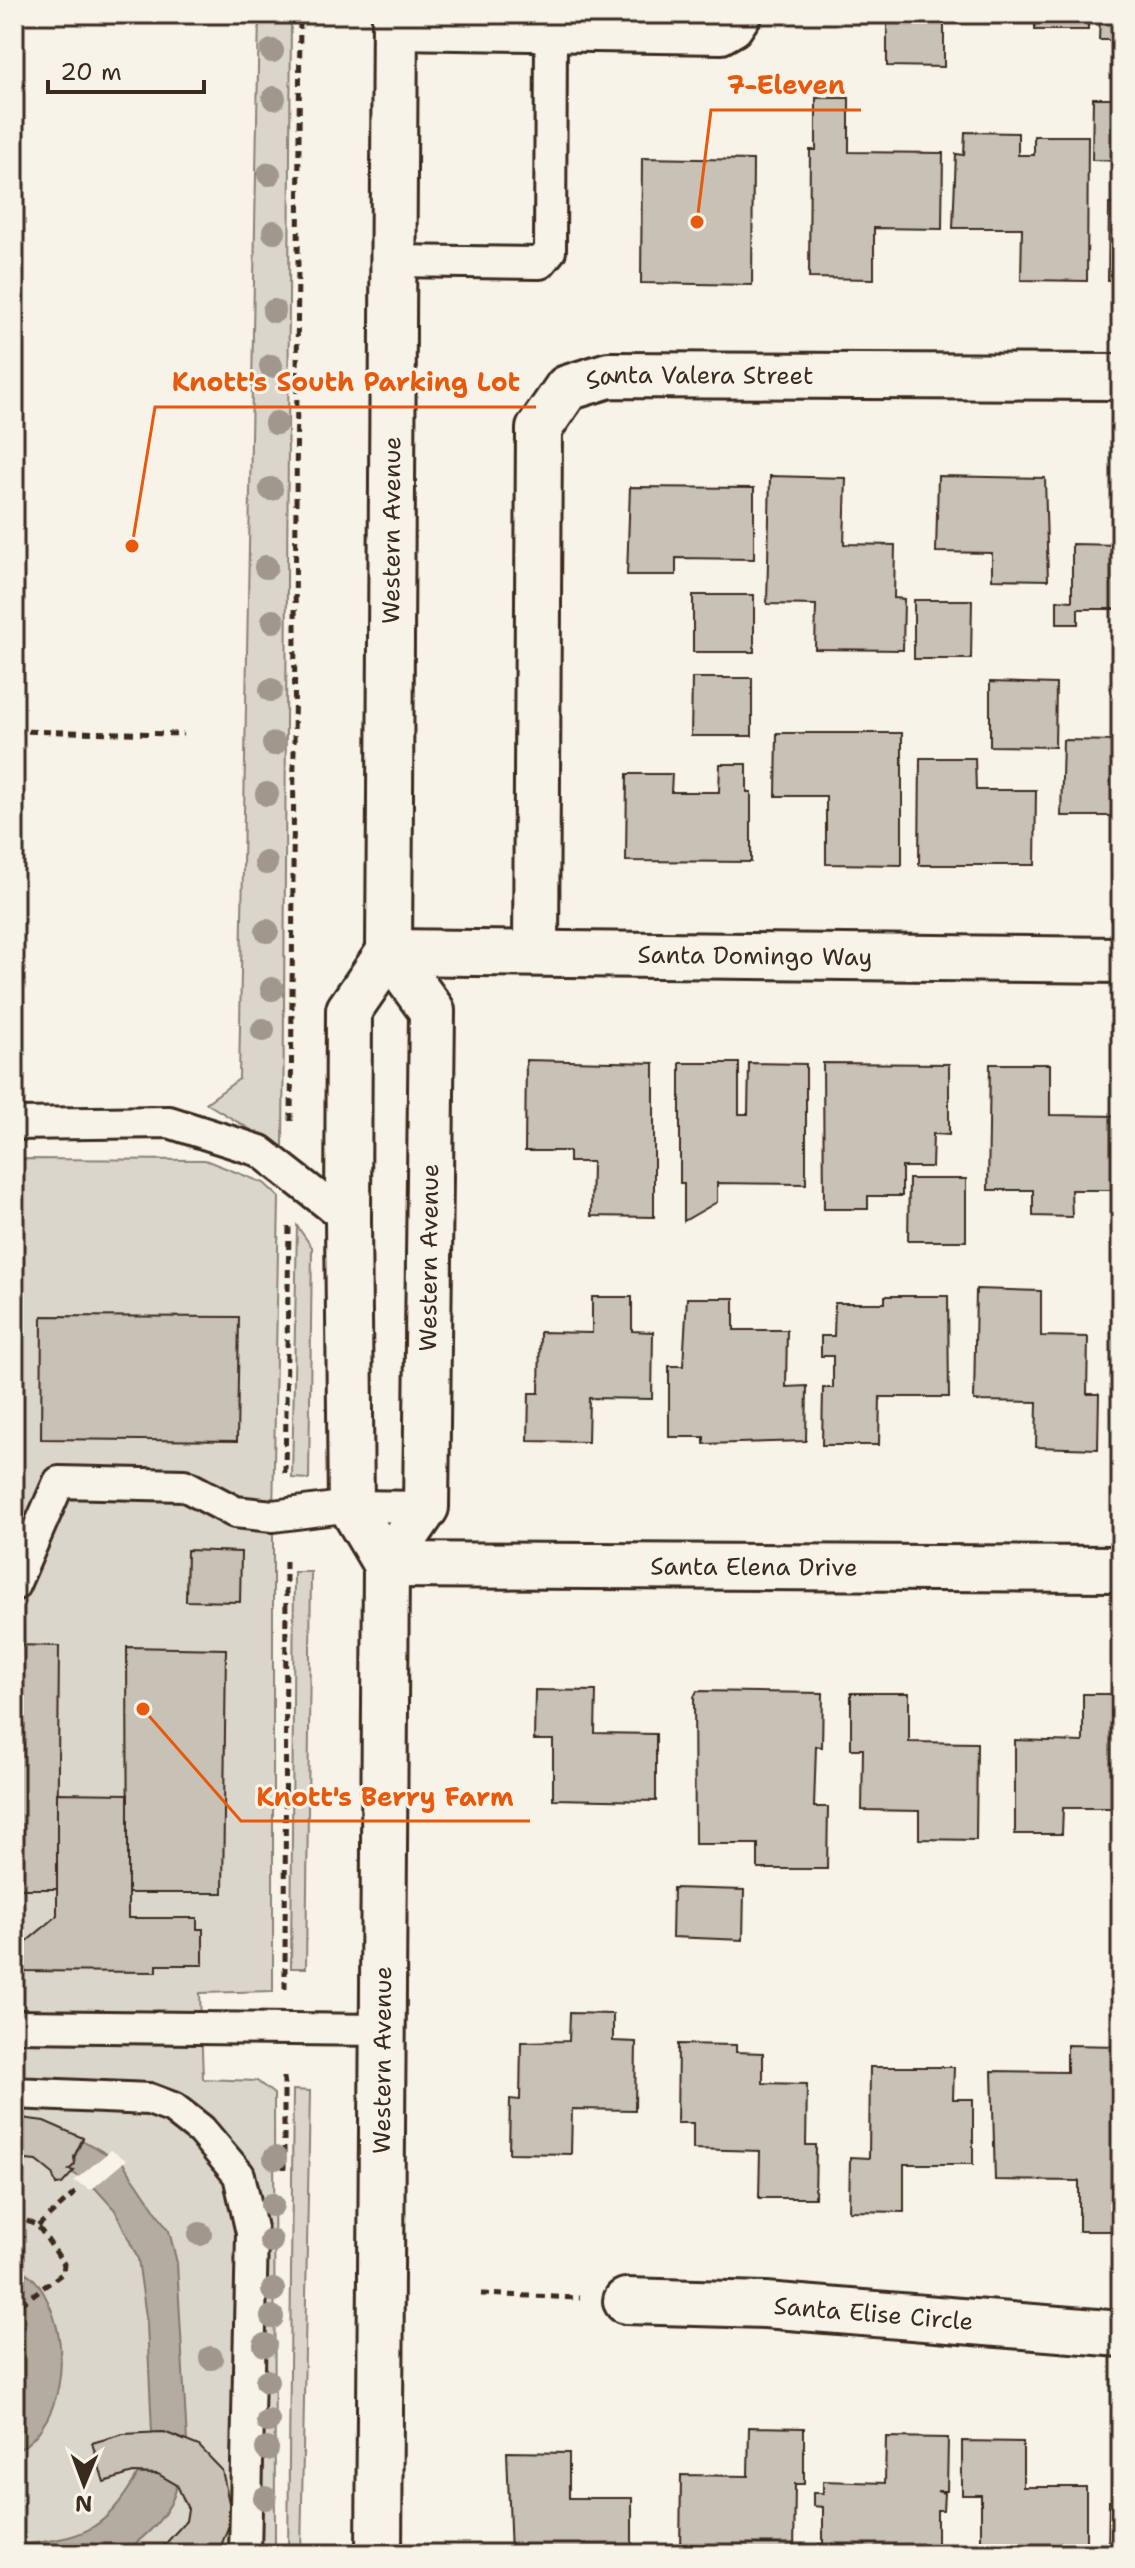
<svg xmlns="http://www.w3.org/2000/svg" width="1135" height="2568" font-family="'Shantell Sans',sans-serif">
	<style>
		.green { fill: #dbd6cb; stroke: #8b8074; stroke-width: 2 }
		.water { fill: #b4aca0; stroke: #84786c; stroke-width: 2 }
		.pier { fill: #f7f3e8 }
		.building { fill: #c8c1b6; stroke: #3b2a1e; stroke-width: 2 }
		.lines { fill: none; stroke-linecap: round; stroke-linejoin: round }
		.lane-casing { stroke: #3b2a1e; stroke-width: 36 }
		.street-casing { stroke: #3b2a1e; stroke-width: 50 }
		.secondary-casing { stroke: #3b2a1e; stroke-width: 50 }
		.path { stroke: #3b2a1e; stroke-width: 5; stroke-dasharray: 8 6; stroke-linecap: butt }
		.lane { stroke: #f7f3e8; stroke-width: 30 }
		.street { stroke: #f7f3e8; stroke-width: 44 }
		.secondary { stroke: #f7f3e8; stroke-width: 44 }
		.tree { fill: #a1978c }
		.labels { text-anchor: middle; stroke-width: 6; stroke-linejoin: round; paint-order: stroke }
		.street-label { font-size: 24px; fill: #3b2a1e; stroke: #f7f3e8 }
		.leader { fill: none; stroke: #e8590c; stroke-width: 3 }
		.callout-dot { fill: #e8590c; stroke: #f7f3e8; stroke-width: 3 }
		.callout-label { font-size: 26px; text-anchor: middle; font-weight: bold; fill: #e8590c; stroke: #f7f3e8; stroke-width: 6; stroke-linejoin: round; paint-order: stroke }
	</style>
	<rect width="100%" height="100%" fill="#f7f3e8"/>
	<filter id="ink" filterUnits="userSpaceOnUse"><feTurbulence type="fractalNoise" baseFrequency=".0125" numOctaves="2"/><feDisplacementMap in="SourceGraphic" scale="16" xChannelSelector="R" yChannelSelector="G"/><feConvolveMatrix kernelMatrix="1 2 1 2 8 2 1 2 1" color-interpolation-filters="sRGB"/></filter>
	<g filter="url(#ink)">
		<!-- green -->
		<g class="green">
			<polygon points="259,14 291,14 283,1149 206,1103 239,1079"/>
			<polygon points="14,1159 205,1160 264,1183 279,1197 273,1516 273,1991 200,1993 203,2079 257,2081 274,2094 275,2554 14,2554"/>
			<polygon points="297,1226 312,1247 309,1479 292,1478"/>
			<polygon points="294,1572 311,1572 306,1968 291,1968"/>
			<polygon points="293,2090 310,2091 301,2554 288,2554"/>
		</g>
		<!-- water -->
		<g class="water">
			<polygon points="82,2140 123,2163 169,2231 177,2263 187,2442 164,2432 152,2432 147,2324 138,2259 115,2210 96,2189 69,2170"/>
			<path d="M 14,2264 C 22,2270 33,2276 38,2284 C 72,2332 71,2421 14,2453 Z"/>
			<path d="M 138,2474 L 158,2474 L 177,2485 C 172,2514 145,2537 122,2554 L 14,2554 L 14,2546 C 83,2537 102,2535 138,2474 Z"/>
		</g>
		<!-- pier -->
		<polygon class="pier" points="111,2150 126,2160 91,2190 74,2181"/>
		<!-- building -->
		<g class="building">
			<polygon points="599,14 726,14 726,17"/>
			<polygon points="887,14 944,14 944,67 887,66"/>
			<rect x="1035" y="14" width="53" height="16"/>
			<polygon points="1100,14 1121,14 1121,40 1099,40"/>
			<polygon points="816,98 849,98 849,152 943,153 942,229 874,228 874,279 809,278 810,150 816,150"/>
			<polygon points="1093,98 1121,98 1121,161 1092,160"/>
			<polygon points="965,132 1018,133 1018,155 1034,155 1034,136 1088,136 1087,281 1021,280 1022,228 953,228 956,154 964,155"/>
			<polygon points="642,158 753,160 752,285 641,283"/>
			<polygon points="1109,204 1121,204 1121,280 1108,280"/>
			<polygon points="770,476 846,478 844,544 895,545 894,598 904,599 903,650 815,649 816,605 767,604"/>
			<polygon points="938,476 1045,478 1048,580 992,579 992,553 936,552"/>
			<polygon points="630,487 754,488 754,559 676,558 676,575 627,575"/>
			<polygon points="1072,544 1121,545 1121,609 1078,609 1078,624 1057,624 1057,600 1072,601"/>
			<rect x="693" y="595" width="61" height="57"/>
			<polygon points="914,600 972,600 971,659 914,659"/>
			<polygon points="692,678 752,678 752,736 691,736"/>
			<polygon points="990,682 1056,684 1055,747 990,746"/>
			<polygon points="777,733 902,733 902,865 826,864 826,796 776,796"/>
			<polygon points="1063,740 1121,741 1121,816 1061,816"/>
			<polygon points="920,758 975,758 976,790 1036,790 1035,865 919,865"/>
			<polygon points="720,764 747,764 747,792 751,792 751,862 626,861 627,774 672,774 671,792 719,792"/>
			<polygon points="526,1060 654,1063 654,1217 591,1216 592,1162 569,1162 569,1151 525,1151"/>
			<polygon points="680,1063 739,1063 739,1114 748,1114 749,1063 806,1064 806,1184 717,1183 717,1202 684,1221 684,1183 680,1183"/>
			<polygon points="823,1063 949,1064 949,1135 933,1134 932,1167 902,1167 902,1196 868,1196 868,1209 824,1209"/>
			<polygon points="990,1064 1050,1064 1050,1115 1120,1116 1118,1190 1071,1190 1072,1217 1033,1216 1033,1190 988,1190"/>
			<polygon points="909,1179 966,1179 966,1241 908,1241"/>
			<polygon points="976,1289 1041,1291 1041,1336 1088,1337 1087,1394 1099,1394 1098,1449 1036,1447 1037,1402 974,1401"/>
			<polygon points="885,1296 948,1296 949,1397 880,1397 879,1445 822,1445 823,1388 833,1388 833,1356 821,1356 821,1336 834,1336 835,1303 885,1303"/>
			<polygon points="592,1297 632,1297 632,1331 653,1332 652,1399 589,1398 588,1442 528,1441 529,1393 539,1393 540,1332 592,1333"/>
			<polygon points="687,1298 734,1298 734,1330 787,1330 786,1387 807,1386 806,1441 704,1444 704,1437 669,1437 669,1366 683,1366"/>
			<polygon points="42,1316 239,1317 237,1441 41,1439"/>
			<rect x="14" y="1330" width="7" height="55"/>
			<polygon points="1116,1392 1121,1392 1121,1446 1115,1446"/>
			<polygon points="187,1550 241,1552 240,1602 186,1601"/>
			<polygon points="14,1645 59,1646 57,1889 14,1889"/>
			<polygon points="127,1647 226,1649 223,1893 128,1893"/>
			<polygon points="535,1690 596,1691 595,1733 656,1734 656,1801 553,1799 553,1740 534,1740"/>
			<polygon points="697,1691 823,1693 822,1747 816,1746 814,1807 828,1807 827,1869 758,1869 758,1844 695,1844 694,1697"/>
			<polygon points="851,1693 909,1693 909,1742 977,1743 976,1840 919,1839 919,1811 862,1810 863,1749 851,1749"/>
			<polygon points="1083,1694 1121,1694 1119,1808 1063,1808 1062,1834 1015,1834 1015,1740 1083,1742"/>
			<polygon points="57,1793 128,1794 128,1918 197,1918 197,1929 203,1929 203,1965 157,1965 157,1972 14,1971 14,1952 57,1916"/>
			<polygon points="673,1888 744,1890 743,1940 672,1937"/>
			<polygon points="570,2013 613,2014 613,2041 636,2042 635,2110 572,2109 571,2154 509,2153 510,2099 520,2100 521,2042 569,2041"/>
			<polygon points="678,2044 736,2045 736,2052 763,2053 763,2083 807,2084 806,2145 816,2145 815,2198 759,2198 760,2151 693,2149 693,2123 677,2123"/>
			<polygon points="1067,2045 1121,2046 1121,2231 1079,2231 1079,2181 995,2180 992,2071 1067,2072"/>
			<polygon points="870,2067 954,2067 953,2099 973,2099 973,2164 904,2164 904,2212 849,2211 850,2157 869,2158"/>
			<polygon points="14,2117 44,2121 83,2138 74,2157 75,2164 69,2170 74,2171 62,2184 56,2185 52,2173 37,2161 14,2159"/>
			<polygon points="749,2427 804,2428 804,2484 795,2484 794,2554 680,2554 681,2475 748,2476"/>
			<polygon points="164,2432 199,2446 222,2470 232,2517 218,2554 159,2551 186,2521 188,2509 177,2485 158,2474 133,2473 104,2482 92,2443 123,2434"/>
			<polygon points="886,2437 948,2438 947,2491 937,2491 944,2493 943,2510 937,2510 937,2551 819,2554 819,2544 823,2544 823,2507 813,2506 813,2493 823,2493 823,2481 885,2483"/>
			<polygon points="962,2441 1023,2442 1023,2487 1086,2487 1086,2554 981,2554 981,2495 962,2495"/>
			<polygon points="507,2452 569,2453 569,2498 632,2498 632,2554 511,2554"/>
			<polygon points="1109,2501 1121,2501 1121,2554 1108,2554"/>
		</g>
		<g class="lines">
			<defs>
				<g id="lane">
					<polyline points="395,33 722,38 736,30 747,14"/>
					<polyline points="393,261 540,263 550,251 551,35"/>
					<polyline points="14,1124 169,1122 260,1151 348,1220"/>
					<polyline points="14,1585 59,1482 184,1485 235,1512 273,1516 351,1506 426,1507"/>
					<polyline points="14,2026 383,2030"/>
					<polyline points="14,2093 149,2099 173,2108 201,2130 239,2175 252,2233 245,2554"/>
				</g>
				<g id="street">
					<path id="s1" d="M 389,952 L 1121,960"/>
					<path id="s2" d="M 536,953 L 539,429 L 567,388 L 609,375 L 1121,377"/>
					<path id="s3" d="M 386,1565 L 1121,1569"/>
					<path id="s4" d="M 626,2301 L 765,2305 L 1121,2334"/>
				</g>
				<g id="secondary">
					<path id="s5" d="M 386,1565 L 426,1507 L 432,1011 L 389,952"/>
					<path id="s6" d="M 379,2554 L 386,1565 L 351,1506 L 348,1220 L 349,1010 L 389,952 L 395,14"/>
				</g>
			</defs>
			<!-- lane casing -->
			<use href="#lane" class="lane-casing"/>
			<!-- street casing -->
			<use href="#street" class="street-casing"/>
			<!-- secondary casing -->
			<use href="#secondary" class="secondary-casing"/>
			<!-- path -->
			<g class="path">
				<polyline points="14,731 183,734"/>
				<polyline points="291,1121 300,14"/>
				<polyline points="285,1473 289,1227"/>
				<polyline points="285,1989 286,1555"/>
				<polyline points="284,2169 284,2071"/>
				<polyline points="14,2215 38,2226 64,2264 63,2273 14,2309"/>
				<polyline points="38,2226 79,2189"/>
				<polyline points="481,2294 580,2298"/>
			</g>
			<!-- lane -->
			<use href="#lane" class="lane"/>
			<!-- street -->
			<use href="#street" class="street"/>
			<!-- secondary -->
			<use href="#secondary" class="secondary"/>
		</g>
		<!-- trees -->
		<g class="tree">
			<circle cx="272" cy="51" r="12"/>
			<circle cx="274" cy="98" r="12"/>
			<circle cx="269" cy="174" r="12"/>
			<circle cx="274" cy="232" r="12"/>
			<circle cx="274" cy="311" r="12"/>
			<circle cx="271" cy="366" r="12"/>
			<circle cx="276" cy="423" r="12"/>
			<circle cx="271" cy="489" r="12"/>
			<circle cx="266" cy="567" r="12"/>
			<circle cx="273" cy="621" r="12"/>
			<circle cx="271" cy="690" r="12"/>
			<circle cx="274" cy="744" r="12"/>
			<circle cx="267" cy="794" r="12"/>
			<circle cx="266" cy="863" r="12"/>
			<circle cx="267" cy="931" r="12"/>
			<circle cx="272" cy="989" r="12"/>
			<circle cx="263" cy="1030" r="12"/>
			<circle cx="275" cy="2158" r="12"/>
			<circle cx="272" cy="2205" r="12"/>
			<circle cx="200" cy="2234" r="12"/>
			<circle cx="271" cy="2241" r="12"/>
			<circle cx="273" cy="2290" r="12"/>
			<circle cx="272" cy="2317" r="12"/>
			<circle cx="265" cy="2345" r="12"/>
			<circle cx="211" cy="2358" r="12"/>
			<circle cx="267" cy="2381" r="12"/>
			<circle cx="268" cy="2421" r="12"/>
			<circle cx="267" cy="2449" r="12"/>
			<circle cx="265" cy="2498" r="12"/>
		</g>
	</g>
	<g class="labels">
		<!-- street labels -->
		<g class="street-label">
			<text dy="8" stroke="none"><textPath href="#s2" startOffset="708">Santa Valera Street</textPath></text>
			<text dy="8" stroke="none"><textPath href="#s6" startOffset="2046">Western Avenue</textPath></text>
			<text dy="8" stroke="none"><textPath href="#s1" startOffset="366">Santa Domingo Way</textPath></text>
			<text dy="8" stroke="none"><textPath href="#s5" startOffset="320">Western Avenue</textPath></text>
			<text dy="8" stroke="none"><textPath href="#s3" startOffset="368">Santa Elena Drive</textPath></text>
			<text dy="8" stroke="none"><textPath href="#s6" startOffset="494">Western Avenue</textPath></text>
			<text dy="8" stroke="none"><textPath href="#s4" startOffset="248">Santa Elise Circle</textPath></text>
		</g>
	</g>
	<!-- callouts -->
	<path class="leader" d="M697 222L711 110H861M132 546L155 407H536M143 1709L241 1821H530"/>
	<g class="callout-dot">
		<circle cx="697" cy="222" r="8"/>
		<circle cx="132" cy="546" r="8"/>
		<circle cx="143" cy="1709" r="8"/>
	</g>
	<g class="callout-label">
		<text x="786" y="94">7-Eleven</text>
		<text x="346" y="391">Knott's South Parking Lot</text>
		<text x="385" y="1806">Knott's Berry Farm</text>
	</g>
	<!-- margin -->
	<rect width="1135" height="2568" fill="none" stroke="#f7f3e8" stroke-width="48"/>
	<rect x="24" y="24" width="1087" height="2520" fill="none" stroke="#3b2a1e" stroke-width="3" filter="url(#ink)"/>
	<!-- north arrow -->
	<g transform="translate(84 2484) rotate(181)" stroke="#f7f3e8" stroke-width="6" paint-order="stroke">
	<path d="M0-6L14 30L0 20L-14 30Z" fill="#3b2a1e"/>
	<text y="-12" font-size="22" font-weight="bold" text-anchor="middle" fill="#3b2a1e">N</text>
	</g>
	<!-- scale -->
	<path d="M48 80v12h156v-12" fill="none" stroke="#3b2a1e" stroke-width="4"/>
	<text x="60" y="80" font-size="24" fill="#3b2a1e" stroke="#f7f3e8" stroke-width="6" paint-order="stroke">20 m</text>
</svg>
